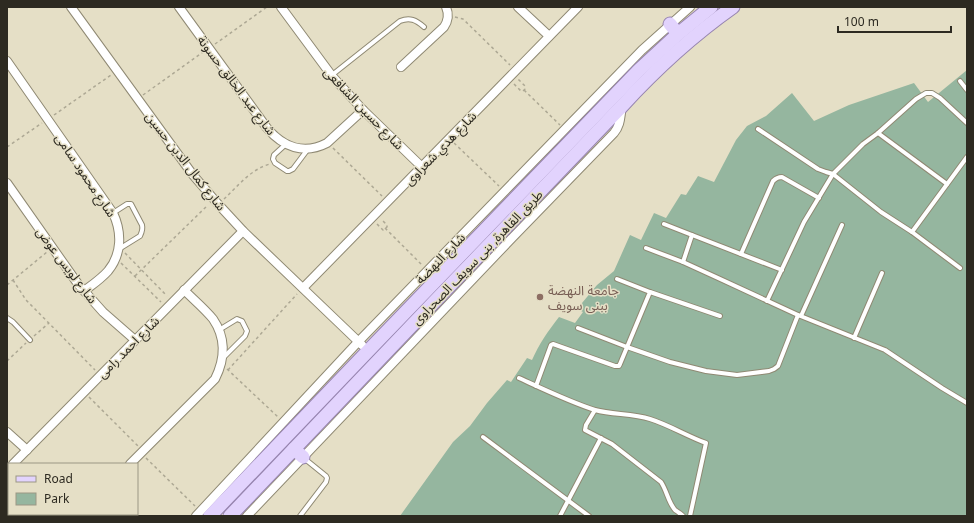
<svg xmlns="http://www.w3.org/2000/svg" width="974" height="523" font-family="'Noto Sans','Noto Sans Arabic',sans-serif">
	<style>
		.green { fill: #95b69f }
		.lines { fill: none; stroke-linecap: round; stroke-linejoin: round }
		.service-casing { stroke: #8f8973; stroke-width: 6 }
		.minor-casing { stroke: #8f8973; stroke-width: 10 }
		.primary-casing { stroke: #9684af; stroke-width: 15 }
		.path { stroke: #ada894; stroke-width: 1.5; stroke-dasharray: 3 3; stroke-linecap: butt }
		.service { stroke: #fff; stroke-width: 4 }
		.minor { stroke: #fff; stroke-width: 8 }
		.primary { stroke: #e2d3fd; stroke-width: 13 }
		.education-dot { fill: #8d6e63; stroke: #e5dfc6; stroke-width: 1.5 }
		.labels { text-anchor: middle; stroke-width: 3; stroke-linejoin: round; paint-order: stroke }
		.street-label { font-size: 13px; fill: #2d2a21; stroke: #e5dfc6 }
		.education-label { font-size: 13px; fill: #785e54; stroke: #e5dfc6; text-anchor: start }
	</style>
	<rect width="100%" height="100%" fill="#e5dfc6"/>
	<!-- green -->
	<path class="green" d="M 967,70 L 967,516 L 400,516 L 453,442 L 470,426 L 487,403 L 507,380 L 511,382 L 527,358 L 532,360 C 539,344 548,331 559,317 L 575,323 L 583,312 L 577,309 L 597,285 L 614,271 L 630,235 L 641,240 L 654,213 L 666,218 L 681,194 L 686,195 L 698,176 L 714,182 L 736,140 L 747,126 L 766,116 L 792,93 L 814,121 L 849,105 L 914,83 L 928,102 Z"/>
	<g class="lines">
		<defs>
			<g id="service">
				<path d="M 332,75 L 400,21 C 410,17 416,20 424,27"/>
				<polyline points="960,81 967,90"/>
				<polyline points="758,129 818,169 826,172 833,174 881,212 912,232 960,268"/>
				<polyline points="878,133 947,184"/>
				<polyline points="286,144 274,155 273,159 275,163 287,171 289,171 293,169 308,149"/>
				<path d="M 113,213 L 127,204 L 131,204 L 142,225 C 143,229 142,232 140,236 L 119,249"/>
				<polyline points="664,224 692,235 683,262"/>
				<polyline points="912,232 967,157"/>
				<polyline points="692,235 782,270"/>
				<polyline points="646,248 683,262 718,278 798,315 885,350 942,388 967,403"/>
				<path d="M 741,254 L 773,181 C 776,178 778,177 782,177 L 819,198"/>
				<polyline points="650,292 720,316"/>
				<polyline points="767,301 804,222 833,174 863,144 878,133 916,99 926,93 932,93 940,98 967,123"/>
				<polyline points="801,316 842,225"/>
				<polyline points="7,318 13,322 30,340"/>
				<polyline points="578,328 627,347 670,362 706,371 737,375 769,371 774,369 778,366 798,315"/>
				<polyline points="219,330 237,319 242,321 247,331 245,336 223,358"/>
				<polyline points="854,338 882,273"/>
				<path d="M 519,378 C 543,389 570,402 595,410 C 613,415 632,413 650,419 C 669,425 687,436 706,443 L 690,516"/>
				<polyline points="536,386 551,345 553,344 615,366 619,366 620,364 650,292 617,279"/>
				<path d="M 595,410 L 586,425 L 585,430 L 612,444 L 661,482 C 667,491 668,502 675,510 C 678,512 681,514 683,516"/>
				<polyline points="483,437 589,516"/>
				<polyline points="300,516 326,482 327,478 326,476 305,459"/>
				<polyline points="560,516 601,438"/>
			</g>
			<g id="minor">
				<polyline points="71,7 193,175 218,204 243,231 362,345"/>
				<path d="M 179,7 L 267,128 C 283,147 304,155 327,143 L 363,110"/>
				<polyline points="281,7 332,76 363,110 422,167"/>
				<polyline points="518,7 549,36"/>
				<path d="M 7,61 L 113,213 C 122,232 122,254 108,271 C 101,279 92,285 84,291"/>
				<path d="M 401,67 L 444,27 C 448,21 449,14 446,7"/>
				<polyline points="7,183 78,284 103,312 135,340"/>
				<polyline points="303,288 578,7"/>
				<polyline points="7,432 27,450"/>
				<polyline points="13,464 243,231"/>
				<path d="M 130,464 L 215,379 C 225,359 226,338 213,319 C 205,309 193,299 184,290"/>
				<polyline points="77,516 79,514"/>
				<polyline points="196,516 358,342 642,50 690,7"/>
				<path d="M 247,516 L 513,237 L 614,133 C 621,125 620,116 622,107"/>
			</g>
			<g id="primary">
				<polyline points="670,24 678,34"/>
				<polyline points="294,449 303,457"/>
				<polyline points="210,516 368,351 639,70 678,34 711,7"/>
				<path d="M 230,516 L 436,300 L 622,106 C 656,69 692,36 733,7"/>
			</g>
		</defs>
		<!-- service casing -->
		<use href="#service" class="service-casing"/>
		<!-- minor casing -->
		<use href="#minor" class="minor-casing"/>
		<!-- primary casing -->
		<use href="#primary" class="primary-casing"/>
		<!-- path -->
		<g class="path">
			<polyline points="455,17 463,19 510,65"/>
			<polyline points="215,44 267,7"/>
			<polyline points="514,84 521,91 523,91 525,89 525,86 518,79"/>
			<polyline points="524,90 560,125"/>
			<polyline points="143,95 203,52"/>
			<polyline points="54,115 111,75"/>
			<polyline points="454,143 499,186"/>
			<polyline points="7,147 42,123"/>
			<polyline points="333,148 382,196"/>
			<path d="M 224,199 C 238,186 251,169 270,164"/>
			<polyline points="377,224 383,230 387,227 387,225 381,219"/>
			<polyline points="385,228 422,265"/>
			<polyline points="125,253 167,296"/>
			<polyline points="121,263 161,302"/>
			<polyline points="135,276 208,205"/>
			<polyline points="13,280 26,300 33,307 95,370"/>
			<polyline points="7,285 47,252"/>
			<polyline points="34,336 49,323"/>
			<polyline points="7,361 26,343"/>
			<polyline points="227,369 278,417"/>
			<polyline points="228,370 297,294"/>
			<polyline points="89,397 138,446"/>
			<polyline points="146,458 195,506"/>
		</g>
		<!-- service -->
		<use href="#service" class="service"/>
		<!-- minor -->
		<use href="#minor" class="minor"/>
		<!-- primary -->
		<use href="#primary" class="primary"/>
	</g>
	<!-- markers -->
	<circle class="education-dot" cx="540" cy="297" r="4"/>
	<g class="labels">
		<!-- street labels -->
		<g class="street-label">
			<text transform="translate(237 85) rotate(53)" y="5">شارع عبد الخالق حسونة</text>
			<text transform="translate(364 108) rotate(46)" y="5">شارع حسين الشافعى</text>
			<text transform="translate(440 148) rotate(-46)" y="5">شارع هدي شعراوى</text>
			<text transform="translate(186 161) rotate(52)" y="5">شارع كمال الدين حسين</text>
			<text transform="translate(86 175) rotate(56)" y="5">شارع محمود سامى</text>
			<text transform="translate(477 257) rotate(-46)" y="5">طريق القاهرة, بنى سويف الصحراوى</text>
			<text transform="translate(440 258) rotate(-46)" y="5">شارع النهضة</text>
			<text transform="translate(67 265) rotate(53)" y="5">شارع لويس عوض</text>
			<text transform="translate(128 347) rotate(-45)" y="5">شارع احمد رامى</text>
		</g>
		<!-- education labels -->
		<g class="education-label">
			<text x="548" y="295">جامعة النهضة<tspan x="548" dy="15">ببنى سويف</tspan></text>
		</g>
	</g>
	<!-- border -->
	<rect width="974" height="523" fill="none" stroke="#2d2a21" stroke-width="16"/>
	<!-- legend -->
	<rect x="8" y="463" width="130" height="52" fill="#e5dfc6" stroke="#9b9784"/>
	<rect x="16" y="476" width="20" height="6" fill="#e2d3fd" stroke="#9b9784"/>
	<text x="44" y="483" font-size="12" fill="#2d2a21">Road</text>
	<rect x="16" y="493" width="20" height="12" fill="#95b69f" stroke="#9b9784"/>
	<text x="44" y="503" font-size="12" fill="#2d2a21">Park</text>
	<!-- scale -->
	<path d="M838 26v6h113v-6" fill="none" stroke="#2d2a21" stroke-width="2"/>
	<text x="844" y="26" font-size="12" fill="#2d2a21" stroke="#e5dfc6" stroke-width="3" paint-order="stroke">100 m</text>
</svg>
